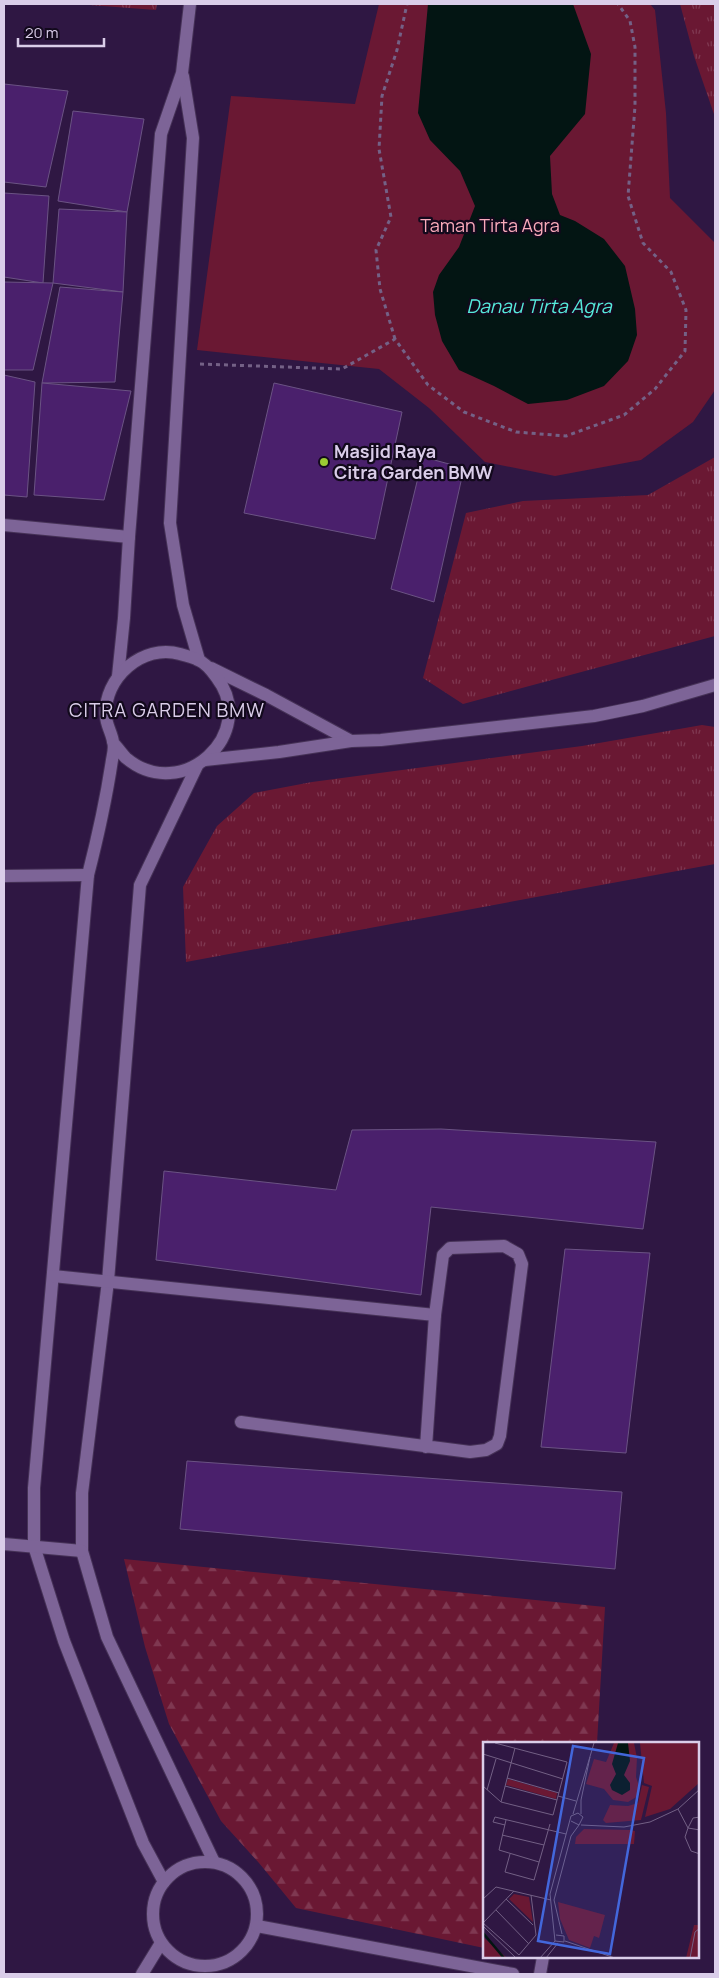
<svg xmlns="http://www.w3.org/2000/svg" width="719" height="1978" font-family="Manrope,sans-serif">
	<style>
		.grass { fill: url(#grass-tufts) }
		.forest { fill: url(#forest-firs) }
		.park { fill: #6a1833 }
		.water { fill: #031513 }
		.building { fill: #4a206c; stroke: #6b5384 }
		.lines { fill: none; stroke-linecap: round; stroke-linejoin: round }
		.minor-casing { stroke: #463257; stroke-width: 14 }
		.path { stroke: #746186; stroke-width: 3; stroke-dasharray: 4 4; stroke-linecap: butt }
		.minor { stroke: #7d6497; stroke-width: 12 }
		.poi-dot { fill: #9bcb33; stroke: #12091c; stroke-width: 2 }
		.labels { text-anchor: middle; stroke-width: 4.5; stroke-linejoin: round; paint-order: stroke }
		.park-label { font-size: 18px; fill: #faabbb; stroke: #12091c }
		.poi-label { font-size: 18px; font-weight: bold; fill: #dacde9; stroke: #12091c; text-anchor: start }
		.water-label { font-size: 19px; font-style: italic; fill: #56eadb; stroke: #12091c }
		.neighbourhood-label { font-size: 19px; letter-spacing: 1px; fill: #dacde9; stroke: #12091c }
		.inset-river { fill: none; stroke: #031513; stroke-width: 2.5 }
		.inset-road { fill: none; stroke: #736085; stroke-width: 1 }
		.view { fill: #4367db; fill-opacity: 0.15; stroke: #4367db; stroke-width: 2.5 }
		.inset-edge { fill: none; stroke: #dacde9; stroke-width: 2.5 }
	</style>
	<defs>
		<pattern id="grass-tufts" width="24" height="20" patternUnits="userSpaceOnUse" patternTransform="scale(1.25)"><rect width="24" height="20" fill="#6a1833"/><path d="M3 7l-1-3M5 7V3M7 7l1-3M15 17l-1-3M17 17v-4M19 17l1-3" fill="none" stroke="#7f3851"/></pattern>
		<pattern id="forest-firs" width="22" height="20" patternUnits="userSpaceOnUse" patternTransform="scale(1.25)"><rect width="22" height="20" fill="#6a1833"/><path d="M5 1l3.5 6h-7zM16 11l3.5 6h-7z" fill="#7f3851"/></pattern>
	</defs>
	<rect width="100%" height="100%" fill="#2f1743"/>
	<!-- grass -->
	<g class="grass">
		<polygon points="76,4 157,4 156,10"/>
		<polygon points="680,4 715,4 715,117 694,56"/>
		<polygon points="715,457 715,636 463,704 423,678 466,513 523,501 648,495"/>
		<polygon points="702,725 715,727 715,864 186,962 183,887 217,826 254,793 312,782 582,746"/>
	</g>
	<!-- forest -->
	<polygon class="forest" points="124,1559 605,1607 597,1743 484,1743 484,1948 296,1908 259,1863 221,1821 169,1724 145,1647"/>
	<!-- park -->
	<polygon class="park" points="379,4 650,4 655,10 666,113 670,198 715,243 715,390 693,422 641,460 555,476 485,462 429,408 379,369 197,350 231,96 355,104"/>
	<!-- water -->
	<polygon class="water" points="428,4 573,4 591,54 585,114 550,156 552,194 560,215 575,221 604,239 625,266 635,309 637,335 628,361 604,386 567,400 528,404 494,386 459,370 442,341 435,315 433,292 439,275 459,247 475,206 460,171 430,140 418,113"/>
	<!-- building -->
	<g class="building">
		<polygon points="4,84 68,91 46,187 4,182"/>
		<polygon points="73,111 144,119 127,212 58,201"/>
		<polygon points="4,193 49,196 43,283 4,277"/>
		<polygon points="59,209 127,212 123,292 53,283"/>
		<polygon points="4,282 53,283 33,370 4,370"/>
		<polygon points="60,287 123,292 115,382 42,383"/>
		<polygon points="4,375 35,382 27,497 4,495"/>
		<polygon points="42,383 131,391 104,500 34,495"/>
		<polygon points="274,383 402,412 375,539 244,513"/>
		<polygon points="423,457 464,468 434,602 391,589"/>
		<polygon points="441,1129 656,1142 643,1229 431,1207 421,1295 156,1260 164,1171 336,1190 352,1130"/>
		<polygon points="565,1249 650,1253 626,1453 541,1447"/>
		<polygon points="187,1461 622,1492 615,1569 180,1529"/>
	</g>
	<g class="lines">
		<defs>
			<g id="minor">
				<polyline points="183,76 193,138 170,523 183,605 199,660"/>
				<polyline points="4,525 129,537"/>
				<polyline points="211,668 266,695 351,741"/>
				<polyline points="118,676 124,618 129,537 161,134 182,73 190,4"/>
				<path d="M 114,744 C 118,748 122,754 126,758 C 182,805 259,733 217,678 C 212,671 206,663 198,660 C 193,657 186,656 180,654 C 143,643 103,678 106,716 C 106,725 112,733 113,742 C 115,747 113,754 112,760 C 106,800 98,836 88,875 L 34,1488 L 34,1546 L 64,1641 L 143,1843 L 164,1882"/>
				<polyline points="205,760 279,752 351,741 381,740 594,716 643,706 715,685"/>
				<polyline points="197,766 140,885 108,1281 82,1493 82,1551 107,1637 214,1862"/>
				<polyline points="4,876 88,875"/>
				<polyline points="53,1276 435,1315"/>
				<polyline points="241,1422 470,1452 486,1450 497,1444 500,1436 522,1264 518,1254 504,1246 450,1248 443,1255 435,1315 426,1447"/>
				<polyline points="4,1544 82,1551"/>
				<circle cx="205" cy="1914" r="52"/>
				<polyline points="257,1926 513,1974"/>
				<polyline points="142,1974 161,1943"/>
				<polyline points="540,1974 543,1957"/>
			</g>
		</defs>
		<!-- minor casing -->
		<use href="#minor" class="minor-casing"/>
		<!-- path -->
		<g class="path">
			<polyline points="395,339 380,289 376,250 391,217 379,149 382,96 397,50 407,4"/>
			<polyline points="200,364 342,369 395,339 428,385 464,412 516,432 566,436 624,415 655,389 685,351 686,310 671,272 643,243 628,196 635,106 635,47 630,21 618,4"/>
		</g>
		<!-- minor -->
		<use href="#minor" class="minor"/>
	</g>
	<!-- markers -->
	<circle class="poi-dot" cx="324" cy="462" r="5"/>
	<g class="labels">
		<!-- park labels -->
		<g class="park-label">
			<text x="490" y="232">Taman Tirta Agra</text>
		</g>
		<!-- poi labels -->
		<g class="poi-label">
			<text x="334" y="458">Masjid Raya<tspan x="334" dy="21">Citra Garden BMW</tspan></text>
		</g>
		<!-- water labels -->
		<g class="water-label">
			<text x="539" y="313">Danau Tirta Agra</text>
		</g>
		<!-- neighbourhood labels -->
		<g class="neighbourhood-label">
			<text x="167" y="717">CITRA GARDEN BMW</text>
		</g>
	</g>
	<!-- overview -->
	<g transform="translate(483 1742)">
		<rect width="216" height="216" fill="#2f1743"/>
		<path d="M 157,1 L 216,1 L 216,41 L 187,67 L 162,75 L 169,44 L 161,41 ZM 159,43 L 166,45 L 158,78 L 123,81 L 120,78 L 127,63 L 145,64 L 155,61 ZM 101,87 L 147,88 L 152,89 L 151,102 L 92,102 L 93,95 Z" fill="#6a1833"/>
		<path d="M 75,160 L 122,173 L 116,196 L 111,194 L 107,206 L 86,198 L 77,177 ZM 211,183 L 216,183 L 216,216 L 203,216 ZM 0,195 L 24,216 L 0,216 Z" fill="#6a1833"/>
		<path d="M 131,1 L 151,1 L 154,16 L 153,35 L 157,47 L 155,54 L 145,60 L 130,58 L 121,47 L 103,42 L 111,17 L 123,20 ZM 25,37 L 74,51 L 73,57 L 23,43 ZM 31,152 L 46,155 L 50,180 L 26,157 Z" fill="#6a1833"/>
		<path d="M 135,1 L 145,1 L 147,19 L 141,33 L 147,41 L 147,48 L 139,53 L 129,48 L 127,43 L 133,32 L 129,22 Z" fill="#031513"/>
		<path class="inset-river" d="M 0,191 L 21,216"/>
		<path class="inset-road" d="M 0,12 L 80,37M 24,36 L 76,51M 0,44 L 18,60 L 70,73 L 84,20 L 12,1M 22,44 L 74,58M 4,48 L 13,17M 75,54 L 93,59M 18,60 L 32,6M 195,67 L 205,86 L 202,95 L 208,109 L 217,112M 90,72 L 111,1M 98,72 L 98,58 L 107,15M 217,75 L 210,76 L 205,86 L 217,88M 23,78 L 16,108 L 56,120M 22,83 L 10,80 L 12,75 L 83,92M 98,83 L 141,85 L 167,80 L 195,67 L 217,47M 19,93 L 61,103M 27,112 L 22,130 L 51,138 L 67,82M 0,157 L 13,145 L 68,158M 23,157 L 50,183M 13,168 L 46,202M 0,181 L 36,213 L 53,193 L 48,153M 0,181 L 31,149M 0,184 L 33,216M 79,192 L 71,158 L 88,94 L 96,83M 73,193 L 81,194 L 81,200 L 72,199 L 67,152 L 88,74 L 95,71 L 100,75 L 96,83 L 88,79M 82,199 L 132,216M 57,216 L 72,199M 63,216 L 75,201M 207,216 L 212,190 L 217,186"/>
		<path class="view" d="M 90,4 L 161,16 L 127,212 L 55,199 Z"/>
		<rect width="216" height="216" class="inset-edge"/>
	</g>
	<!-- border -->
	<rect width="719" height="1978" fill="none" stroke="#dacde9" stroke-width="10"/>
	<!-- scale -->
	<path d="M18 38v8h86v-8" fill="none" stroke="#dacde9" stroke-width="2.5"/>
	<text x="25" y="38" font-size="15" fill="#dacde9" stroke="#12091c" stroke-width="4" paint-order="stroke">20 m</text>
</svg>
